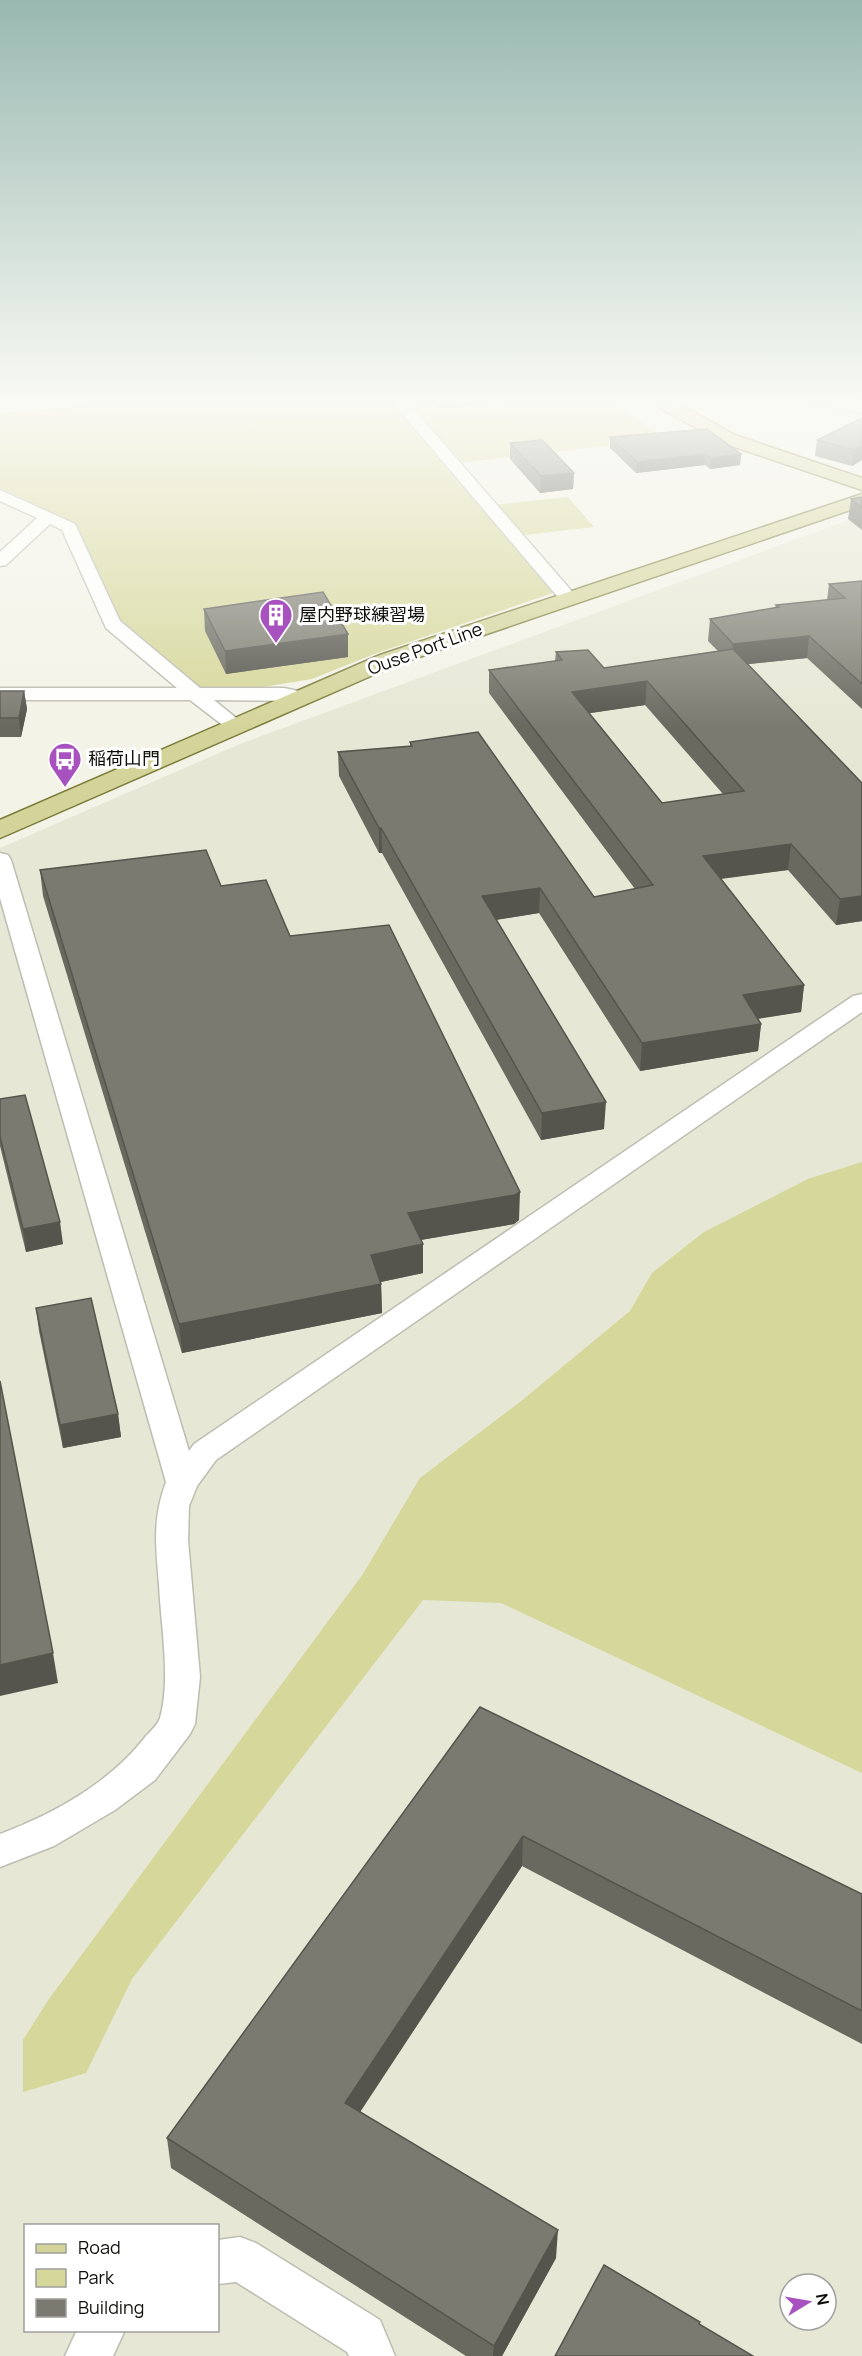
<svg xmlns="http://www.w3.org/2000/svg" width="862" height="2356" font-family="Manrope,'Noto Sans JP',sans-serif">
	<style>
		.built { fill: #e6e7d4; fill-rule: evenodd }
		.green { fill: #d6d79a }
		.lines { fill: none; stroke-linecap: round; stroke-linejoin: round }
		.minor-casing { stroke: #bdbdb2; stroke-width: 3 }
		.major-casing { stroke: #7c7c3b; stroke-width: 3 }
		.minor { fill: #fff; fill-rule: evenodd }
		.major { fill: #d4d49a; fill-rule: evenodd }
		.wall { fill: #696960; fill-rule: evenodd }
		.shaded-wall { fill: #55554e }
		.building { fill: #7a7a70; stroke: #55554e; stroke-width: 1.5; fill-rule: evenodd }
		.labels { text-anchor: middle; stroke-width: 6; stroke-linejoin: round; paint-order: stroke }
		.far-poi-label { font-size: 18px; fill: #0e0e0a; stroke: #fff; text-anchor: start }
		.far-street-label { font-size: 18px; fill: #0e0e0a; stroke: #fff }
	</style>
	<rect width="100%" height="100%" fill="#f3f3e8"/>
	<!-- built -->
	<path class="built" d="M 862,515 L 862,2356 L 0,2356 L 0,848 L 240,744 ZM 26,2226 L 218,2226 L 218,2330 L 26,2330 ZM 790,2284 L 826,2284 L 826,2320 L 790,2320 Z"/>
	<!-- green -->
	<g class="green">
		<polygon points="158,398 608,398 665,439 449,464 483,506 568,497 594,527 507,537 553,593 377,653 312,679 257,688 195,688 118,622 77,525 0,490 0,413"/>
		<polygon points="862,1162 862,1773 501,1603 423,1600 132,1979 86,2073 23,2092 23,2040 49,1999 363,1574 420,1478 520,1402 630,1311 652,1273 704,1232 808,1179"/>
	</g>
	<g class="lines">
		<defs>
			<g id="minor">
				<polygon points="77,398 130,398 123,402 0,414 0,406"/>
				<polygon points="389,398 404,398 575,595 578,599 575,603 563,603"/>
				<polygon points="786,398 824,398 862,404 862,412 793,402"/>
				<polygon points="0,490 75,524 120,621 200,688 284,688 308,693 311,697 308,701 214,700 246,726 243,730 229,730 190,700 0,700 0,688 177,688 106,628 62,530 50,524 6,565 0,566 0,552 37,518 0,501"/>
				<path d="M 0,853 L 8,855 L 11,860 L 189,1451 L 194,1444 L 853,996 L 862,994 L 862,1012 L 216,1460 L 197,1486 L 189,1506 L 188,1540 L 200,1677 L 195,1724 L 190,1734 L 155,1780 L 115,1810 L 54,1846 L 0,1867 L 0,1834 C 54,1814 111,1782 146,1736 C 151,1731 158,1724 160,1718 C 171,1679 161,1626 159,1585 C 156,1546 152,1520 166,1482 L 0,898 Z"/>
				<polygon points="240,2237 256,2243 380,2320 395,2356 349,2356 347,2352 236,2282 218,2284 218,2240"/>
				<polygon points="77,2330 125,2330 113,2356 65,2356"/>
			</g>
			<g id="major">
				<polygon points="646,398 668,398 735,435 862,478 862,490 723,443 649,402"/>
				<polygon points="862,494 862,506 396,665 0,838 0,820 380,655"/>
			</g>
		</defs>
		<!-- minor casing -->
		<use href="#minor" class="minor-casing"/>
		<!-- major casing -->
		<use href="#major" class="major-casing"/>
		<!-- minor -->
		<use href="#minor" class="minor"/>
		<!-- major -->
		<use href="#major" class="major"/>
	</g>
	<!-- wall -->
	<g class="wall">
		<polygon points="430,398 535,398 439,408"/>
		<polygon points="862,418 862,460 852,466 815,456 817,440"/>
		<polygon points="610,437 741,454 740,465 710,469 705,465 636,473 610,448"/>
		<polygon points="510,443 574,473 573,489 540,493 510,459"/>
		<polygon points="862,497 862,530 848,519 851,499"/>
		<path d="M 862,581 L 862,709 L 807,658 L 748,664 L 862,783 L 862,921 L 836,925 L 788,870 L 721,879 L 804,985 L 801,1012 L 758,1019 L 761,1024 L 758,1051 L 640,1071 L 539,913 L 496,920 L 604,1129 L 541,1140 L 382,853 L 379,853 L 339,776 L 338,752 L 410,746 L 410,742 L 594,897 L 635,889 L 489,693 L 489,670 L 555,661 L 556,652 L 604,668 L 718,651 L 708,641 L 710,619 L 775,608 L 776,605 L 827,600 L 829,584 ZM 645,705 L 723,794 L 662,803 L 589,713 Z"/>
		<polygon points="204,609 348,634 348,657 226,674 205,631"/>
		<polygon points="0,691 24,691 27,709 21,737 0,737"/>
		<polygon points="40,870 221,886 290,936 519,1220 514,1224 421,1240 423,1244 423,1273 381,1282 382,1313 182,1353 43,896"/>
		<polygon points="0,1099 63,1244 26,1252 0,1146"/>
		<polygon points="36,1308 118,1414 121,1437 63,1448 39,1331"/>
		<polygon points="480,1707 862,1894 862,2044 522,1866 360,2111 556,2258 502,2356 466,2356 171,2168 167,2138"/>
	</g>
	<!-- shaded-wall -->
	<g class="shaded-wall">
		<polygon points="439,398 535,398 439,408"/>
		<polygon points="862,445 862,460 852,466 854,450"/>
		<polygon points="706,454 705,465 636,473 637,462"/>
		<polygon points="741,454 740,465 710,469 711,458"/>
		<polygon points="574,473 573,489 540,493 541,476"/>
		<polygon points="348,634 348,657 226,674 225,651"/>
		<polygon points="809,636 807,658 731,666 733,644"/>
		<polygon points="647,681 645,705 571,716 572,692"/>
		<polygon points="24,691 27,709 21,737 19,718"/>
		<polygon points="379,828 381,828 382,853 379,853"/>
		<polygon points="791,844 788,870 701,881 703,856"/>
		<polygon points="540,888 539,913 482,922 482,896"/>
		<polygon points="862,896 862,921 836,925 840,899"/>
		<polygon points="804,985 801,1012 740,1021 743,995"/>
		<polygon points="761,1024 758,1051 640,1071 642,1043"/>
		<polygon points="606,1102 604,1129 541,1140 542,1113"/>
		<polygon points="520,1192 519,1220 514,1224 408,1242 408,1213"/>
		<polygon points="60,1222 63,1244 26,1252 23,1229"/>
		<polygon points="423,1244 423,1273 371,1284 371,1255"/>
		<polygon points="381,1284 382,1313 182,1353 179,1324"/>
		<polygon points="118,1414 121,1437 63,1448 60,1425"/>
		<polygon points="53,1653 58,1683 0,1696 0,1665"/>
		<polygon points="523,1836 522,1866 347,2132 345,2103"/>
		<polygon points="558,2230 556,2258 502,2356 493,2356 494,2346"/>
	</g>
	<!-- building -->
	<g class="building">
		<polygon points="862,418 862,445 854,450 817,440"/>
		<polygon points="707,429 741,454 711,458 706,454 637,462 610,437"/>
		<polygon points="542,440 574,473 541,476 510,443"/>
		<polygon points="862,497 862,508 851,499"/>
		<polygon points="862,581 862,684 809,636 733,644 710,619 779,607 776,605 845,598 829,584"/>
		<polygon points="323,592 348,634 225,651 204,609"/>
		<path d="M 733,649 L 862,783 L 862,896 L 840,899 L 791,844 L 703,856 L 804,985 L 743,995 L 761,1024 L 642,1043 L 540,888 L 482,896 L 606,1102 L 542,1113 L 381,828 L 379,828 L 338,752 L 412,746 L 410,742 L 478,732 L 594,897 L 653,885 L 489,670 L 562,660 L 556,652 L 588,650 L 604,668 ZM 647,681 L 744,791 L 662,803 L 572,692 Z"/>
		<polygon points="0,691 24,691 19,718 0,718"/>
		<polygon points="206,850 221,886 266,880 290,936 389,925 520,1192 515,1195 408,1213 423,1244 371,1255 381,1284 179,1324 40,870"/>
		<polygon points="25,1095 60,1222 23,1229 0,1137 0,1099"/>
		<polygon points="91,1298 118,1414 60,1425 36,1308"/>
		<polygon points="0,1381 53,1653 0,1665"/>
		<polygon points="480,1707 862,1894 862,2011 523,1836 345,2103 558,2230 494,2346 167,2138"/>
		<polygon points="604,2265 700,2322 699,2324 753,2356 555,2356"/>
	</g>
	<!-- sky -->
	<linearGradient id="sky" x2="0" y2="1"><stop stop-color="#99b9b1"/><stop offset="0.55" stop-color="#fafaf5"/><stop offset="1" stop-color="#fafaf5" stop-opacity="0"/></linearGradient>
	<rect width="862" height="728" fill="url(#sky)"/>
	<!-- icons -->
	<defs>
		<symbol id="building-pin" viewBox="-11 -11 22 30"><path d="M0 17L-7.5 6A9.5 9.5 0 1 1 7.5 6Z" fill="#a852c0" stroke="#fff"/><path d="M-4-6H4V6H1V3H-1V6H-4ZM-2.5-4.3h1.7v1.8h-1.7ZM.8-4.3h1.7v1.8H.8ZM-2.5-1h1.7V.8h-1.7ZM.8-1h1.7V.8H.8Z" fill="#fff"/></symbol>
		<symbol id="bus-pin" viewBox="-11 -11 22 30"><path d="M0 17L-7.5 6A9.5 9.5 0 1 1 7.5 6Z" fill="#a852c0" stroke="#fff"/><path d="M-5-6H5V4H4V6H2V4H-2V6H-4V4H-5ZM-3.5-4V0h7V-4ZM-3.5 1.2v1.5H-2V1.2ZM2 1.2v1.5H3.5V1.2Z" fill="#fff"/></symbol>
	</defs>
	<g fill-rule="evenodd">
		<use href="#building-pin" x="257" y="596" width="38" height="52"/>
		<use href="#bus-pin" x="46" y="740" width="38" height="52"/>
	</g>
	<g class="labels">
		<!-- far-poi labels -->
		<g class="far-poi-label">
			<text x="299" y="621">屋内野球練習場</text>
			<text x="88" y="765">稲荷山門</text>
		</g>
		<!-- far-street labels -->
		<g class="far-street-label">
			<text transform="translate(425 649) rotate(-20)" y="6">Ouse Port Line</text>
		</g>
	</g>
	<!-- legend -->
	<rect x="24" y="2224" width="195" height="108" fill="#ffffff" stroke="#9f9f9d" stroke-width="1.5"/>
	<rect x="36" y="2244" width="30" height="9" fill="#d4d49a" stroke="#9f9f9d" stroke-width="1.5"/>
	<text x="78" y="2254" font-size="18" fill="#0e0e0a">Road</text>
	<rect x="36" y="2269" width="30" height="18" fill="#d6d79a" stroke="#9f9f9d" stroke-width="1.5"/>
	<text x="78" y="2284" font-size="18" fill="#0e0e0a">Park</text>
	<rect x="36" y="2299" width="30" height="18" fill="#7a7a70" stroke="#9f9f9d" stroke-width="1.5"/>
	<text x="78" y="2314" font-size="18" fill="#0e0e0a">Building</text>
	<!-- north arrow -->
	<g transform="translate(808 2302) rotate(79)"><circle r="28" fill="#ffffff" stroke="#9f9f9d" stroke-width="1.5"/>
	<path d="M0-4.5L10 22L0 15L-10 22Z" fill="#a852c0"/>
	<text y="-9" font-size="16" font-weight="bold" text-anchor="middle" fill="#0e0e0a">N</text>
	</g>
</svg>
